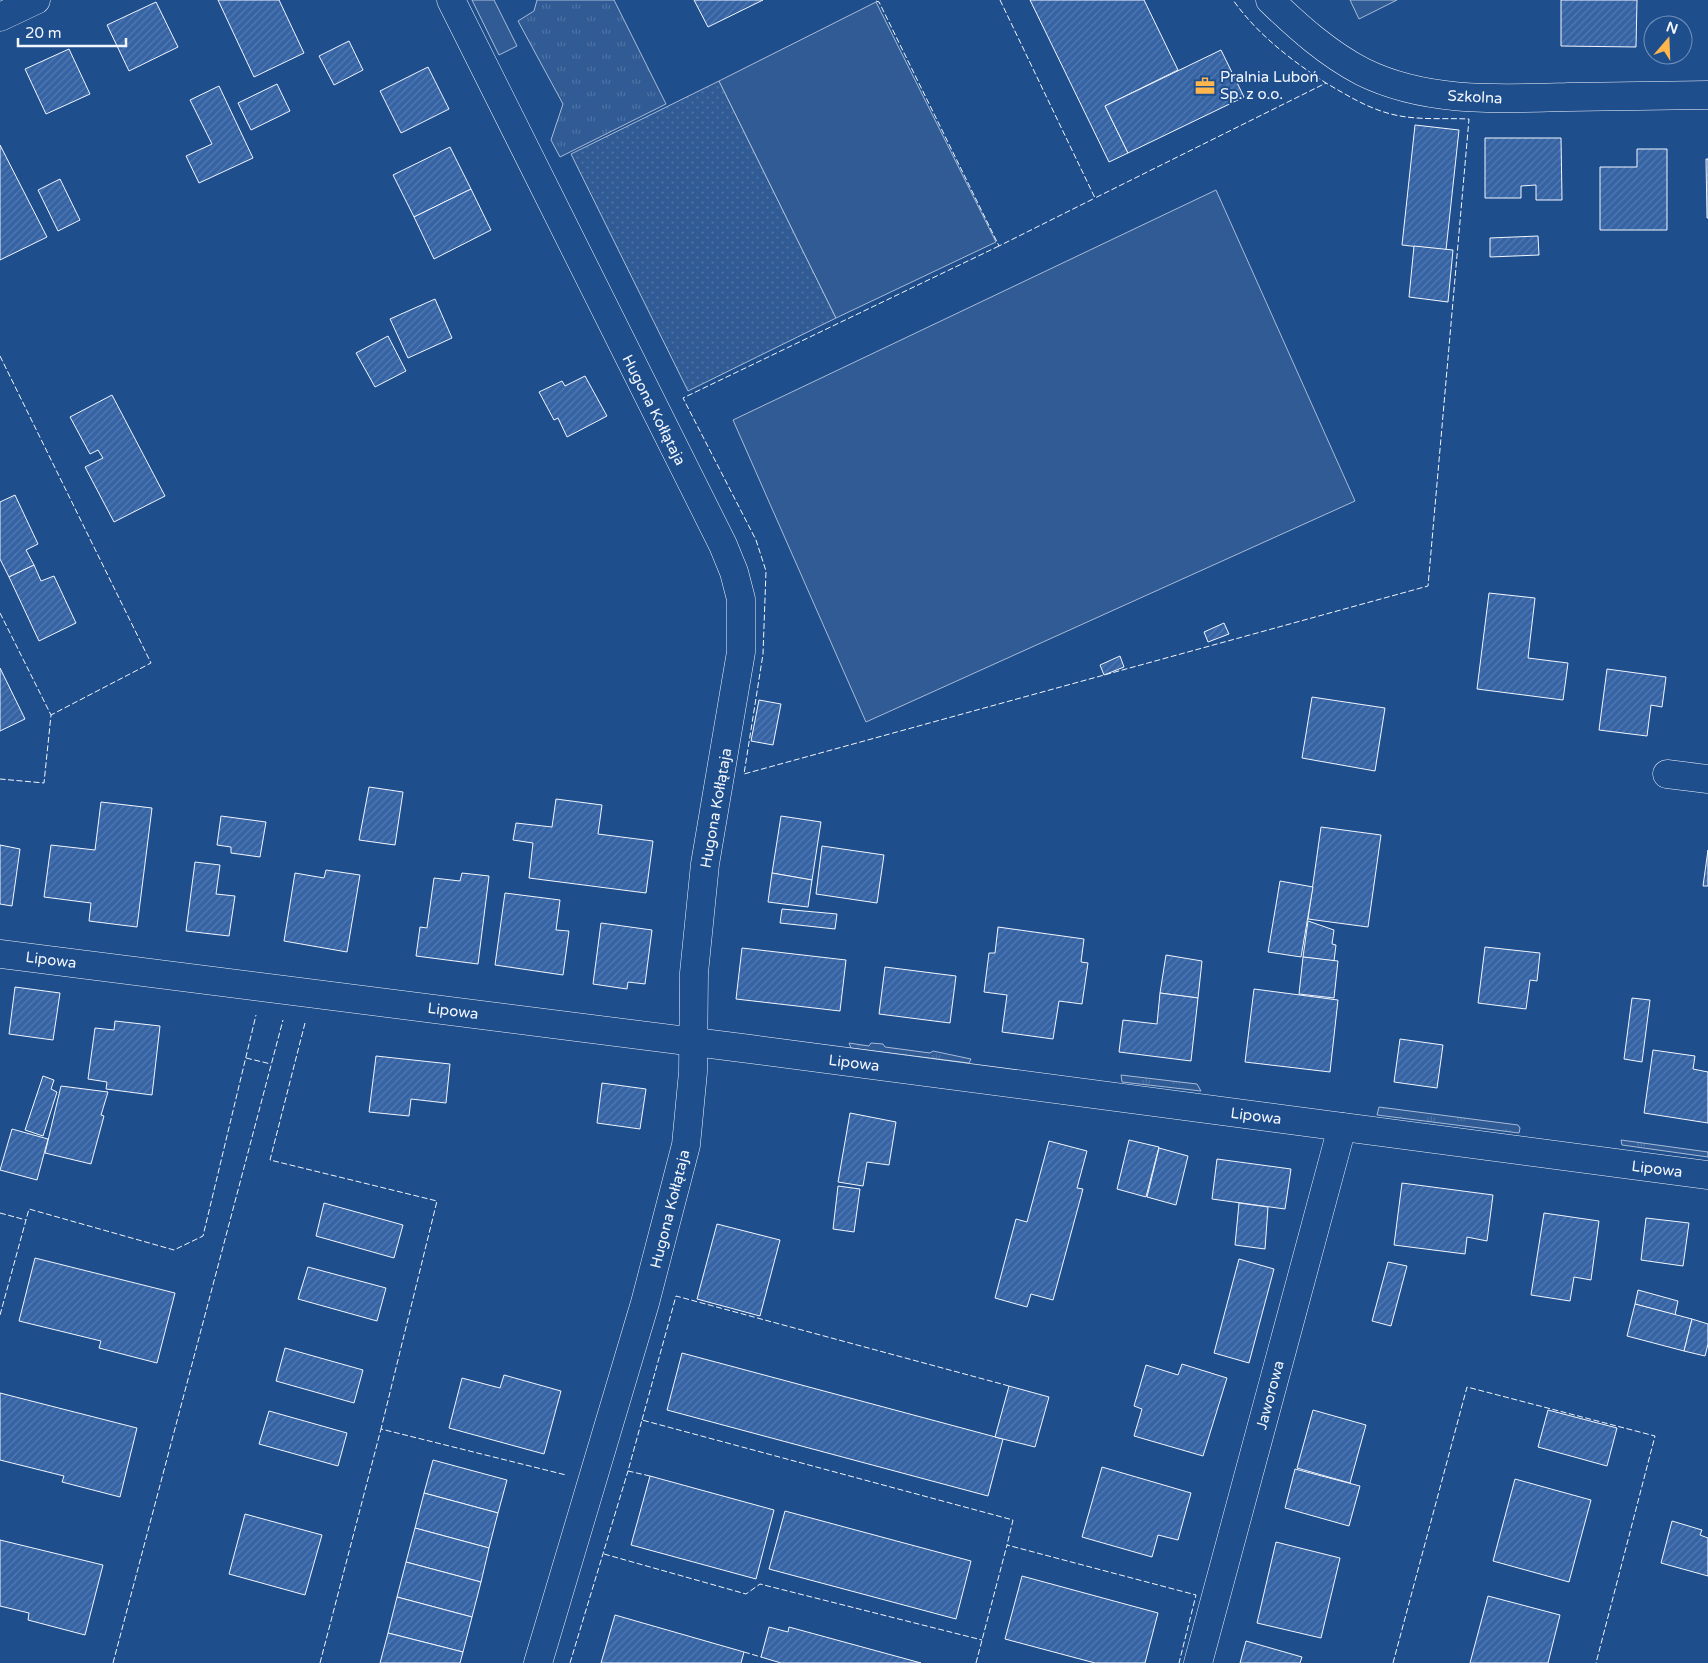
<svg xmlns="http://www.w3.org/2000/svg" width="1708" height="1663" font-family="'Varela Round',sans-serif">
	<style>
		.grass { fill: url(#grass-tufts); stroke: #a8bbd7 }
		.park { fill: url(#park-dots); stroke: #a8bbd7 }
		.pitch { fill: #305b95; stroke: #a8bbd7 }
		.building { fill: url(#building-hatch); stroke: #f2f6ff }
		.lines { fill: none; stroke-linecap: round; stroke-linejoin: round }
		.minor-casing { stroke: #f2f6ff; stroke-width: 29 }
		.tertiary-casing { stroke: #f2f6ff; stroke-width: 29 }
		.minor { stroke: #1f4e8c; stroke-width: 28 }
		.tertiary { stroke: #1f4e8c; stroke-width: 28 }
		.fence { stroke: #f2f6ff; stroke-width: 1; stroke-dasharray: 6 2.5; stroke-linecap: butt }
		.labels { text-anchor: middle; stroke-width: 4; stroke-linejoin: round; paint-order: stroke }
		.poi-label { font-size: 15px; fill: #f2f6ff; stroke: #1f4e8c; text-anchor: start }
		.street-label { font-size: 15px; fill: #f2f6ff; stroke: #1f4e8c }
	</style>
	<defs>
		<pattern id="grass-tufts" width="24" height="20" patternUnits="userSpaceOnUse" patternTransform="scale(1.25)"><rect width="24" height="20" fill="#305b95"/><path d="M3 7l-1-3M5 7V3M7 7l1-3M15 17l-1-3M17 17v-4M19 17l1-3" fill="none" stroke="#4e73a5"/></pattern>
		<pattern id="park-dots" width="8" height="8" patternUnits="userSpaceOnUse" patternTransform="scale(1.25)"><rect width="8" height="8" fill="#305b95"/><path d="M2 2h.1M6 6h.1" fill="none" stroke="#4e73a5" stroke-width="1.8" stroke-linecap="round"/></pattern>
		<pattern id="building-hatch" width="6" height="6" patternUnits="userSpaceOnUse" patternTransform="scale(1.25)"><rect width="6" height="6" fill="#3563a3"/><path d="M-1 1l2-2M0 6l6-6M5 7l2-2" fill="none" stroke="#537ab1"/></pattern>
	</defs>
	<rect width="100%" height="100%" fill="#1f4e8c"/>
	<!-- grass -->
	<g class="grass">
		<polygon points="537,0 614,0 666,104 560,157 551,140 563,104 518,21 534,11"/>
		<polygon points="849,1043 869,1046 871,1043 883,1044 885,1047 930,1053 933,1051 971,1059 969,1063 851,1048"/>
		<polygon points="1121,1075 1197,1084 1201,1091 1122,1082"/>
		<polygon points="1379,1107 1518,1125 1520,1128 1519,1133 1377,1115"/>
		<polygon points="1621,1140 1708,1152 1708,1157 1622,1145"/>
	</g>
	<!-- park -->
	<polygon class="park" points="719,81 836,318 688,391 571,154"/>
	<!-- pitch -->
	<g class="pitch">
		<polygon points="472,0 494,0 517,46 499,55"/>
		<polygon points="1350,0 1397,0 1359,19"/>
		<polygon points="876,2 996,242 836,318 719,81"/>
		<polygon points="1216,190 1355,501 866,722 733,420"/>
	</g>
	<!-- building -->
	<g class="building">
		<polygon points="218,0 279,0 304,53 254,77"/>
		<polygon points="694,0 763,0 708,27"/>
		<polygon points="1030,0 1144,0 1178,70 1105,106 1128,153 1109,162"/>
		<polygon points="1561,0 1637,0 1636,47 1561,46"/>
		<polygon points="156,2 178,47 129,71 107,25"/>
		<polygon points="349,41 363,70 334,85 319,56"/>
		<polygon points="69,49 90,94 46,114 25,69"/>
		<polygon points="1221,50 1244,97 1128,153 1105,106"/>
		<polygon points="428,67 449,109 401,133 380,91"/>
		<polygon points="277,84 290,111 251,130 238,103"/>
		<polygon points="219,86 253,158 199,183 186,156 212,144 190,100"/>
		<polygon points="1415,125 1459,130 1446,250 1402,245"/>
		<polygon points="1485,138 1561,138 1562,200 1536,200 1536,185 1521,186 1521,198 1485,198"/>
		<polygon points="0,145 47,237 0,260"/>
		<polygon points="450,147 471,189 414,217 393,175"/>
		<polygon points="1637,149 1667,149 1667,230 1600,230 1600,167 1637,167"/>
		<polygon points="1706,159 1708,159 1708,218 1707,218"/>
		<polygon points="60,179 80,220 58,231 38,190"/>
		<polygon points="471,189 491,230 434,259 414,217"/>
		<polygon points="1538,236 1539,255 1490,257 1490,238"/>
		<polygon points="1414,246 1453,250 1448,302 1409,297"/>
		<polygon points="435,299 452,338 408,358 390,319"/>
		<polygon points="388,336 406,371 375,387 356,353"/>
		<polygon points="585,376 607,416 567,437 558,418 554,420 539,392 562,381 565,386"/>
		<polygon points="112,395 165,496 114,522 85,467 103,458 98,450 90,454 70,417"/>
		<polygon points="15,495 38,544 26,550 34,565 9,577 0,559 0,502"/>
		<polygon points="34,565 41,581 54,576 76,623 39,641 9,577"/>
		<polygon points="1489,593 1535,598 1528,658 1568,663 1563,700 1477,689"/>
		<polygon points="1224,623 1229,634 1208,642 1204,632"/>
		<polygon points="1120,656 1124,667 1104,675 1100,665"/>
		<polygon points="0,668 25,719 0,731"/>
		<polygon points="1607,669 1666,677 1662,707 1651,705 1647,736 1599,730"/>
		<polygon points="1312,697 1385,708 1375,771 1302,758"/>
		<polygon points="759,700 781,704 773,745 751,741"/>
		<polygon points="369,787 403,792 395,845 359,840"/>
		<polygon points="556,799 602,805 598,834 653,841 646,893 529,878 533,843 513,840 516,823 552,827"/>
		<polygon points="101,802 152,808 137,927 89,921 91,903 44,897 51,845 95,850"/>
		<polygon points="221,816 266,822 260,857 231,853 231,847 217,845"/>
		<polygon points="781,816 821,822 812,880 772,873"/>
		<polygon points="1321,827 1381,835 1368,927 1308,919"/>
		<polygon points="0,845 20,849 12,906 0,904"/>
		<polygon points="822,846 884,855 877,903 816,894"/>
		<polygon points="1708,850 1708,886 1703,886"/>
		<polygon points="195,862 220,865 216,894 235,896 229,936 186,931"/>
		<polygon points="326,870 360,875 347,952 284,941 295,873 324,878"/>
		<polygon points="462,873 489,876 478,964 416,956 420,927 427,928 434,878 460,881"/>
		<polygon points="772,873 812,880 808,907 768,902"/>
		<polygon points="1280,881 1313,887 1301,957 1268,952"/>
		<polygon points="505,893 560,900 556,930 569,931 563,975 495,965"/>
		<polygon points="782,909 837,914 835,929 780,923"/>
		<polygon points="1308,921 1334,930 1332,944 1336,945 1334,961 1303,957"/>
		<polygon points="601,923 652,930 645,984 628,982 627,989 593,984"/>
		<polygon points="998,927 1084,939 1081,962 1088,963 1082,1004 1059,1001 1053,1039 1002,1032 1007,995 984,992 989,953 995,953"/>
		<polygon points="1485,947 1540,953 1537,981 1530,980 1526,1009 1478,1003"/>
		<polygon points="742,948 846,960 840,1011 736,999"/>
		<polygon points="1166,955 1202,961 1198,998 1160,993"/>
		<polygon points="1303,957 1338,961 1334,998 1299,994"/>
		<polygon points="885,967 956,976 950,1023 879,1014"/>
		<polygon points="15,987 60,993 53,1040 9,1034"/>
		<polygon points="1254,989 1338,1000 1330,1072 1245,1062"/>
		<polygon points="1160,993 1198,998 1191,1061 1119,1052 1123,1020 1157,1024"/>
		<polygon points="1632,998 1650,1000 1642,1062 1624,1059"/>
		<polygon points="115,1021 160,1026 152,1095 106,1089 107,1082 88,1079 95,1028 114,1030"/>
		<polygon points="1400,1039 1443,1045 1437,1088 1394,1082"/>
		<polygon points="1653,1050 1695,1056 1693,1069 1708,1072 1708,1123 1644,1113"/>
		<polygon points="376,1056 450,1064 446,1103 411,1099 409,1116 369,1112"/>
		<polygon points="43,1076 54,1080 51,1089 57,1092 43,1136 25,1130"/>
		<polygon points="602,1083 646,1089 640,1129 597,1123"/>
		<polygon points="61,1086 108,1092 101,1115 104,1116 91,1164 45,1153"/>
		<polygon points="850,1113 896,1122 889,1165 867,1162 863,1186 838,1182"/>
		<polygon points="12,1129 48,1139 37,1180 0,1170"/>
		<polygon points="1129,1140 1159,1147 1146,1197 1117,1189"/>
		<polygon points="1049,1141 1087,1151 1077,1188 1083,1189 1053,1300 1031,1294 1027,1307 995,1298 1016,1219 1027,1222"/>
		<polygon points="1159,1148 1188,1156 1176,1205 1147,1197"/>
		<polygon points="1217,1159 1291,1169 1285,1209 1212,1199"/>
		<polygon points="1402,1183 1493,1195 1487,1241 1467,1237 1465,1254 1394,1245"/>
		<polygon points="838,1186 860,1189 854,1232 833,1229"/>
		<polygon points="324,1203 403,1225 394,1258 316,1236"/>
		<polygon points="1239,1203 1268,1207 1265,1249 1235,1245"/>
		<polygon points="1544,1213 1599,1221 1591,1280 1574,1277 1570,1301 1531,1295"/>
		<polygon points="1646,1218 1689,1223 1683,1266 1641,1260"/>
		<polygon points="717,1224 780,1240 760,1316 697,1299"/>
		<polygon points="35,1258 175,1293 157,1363 99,1348 101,1341 19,1321"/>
		<polygon points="1239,1259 1274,1269 1249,1363 1214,1353"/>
		<polygon points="1388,1262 1407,1266 1391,1326 1372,1321"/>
		<polygon points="308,1267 386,1288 377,1321 298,1299"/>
		<polygon points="1638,1290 1678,1301 1675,1315 1635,1304"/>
		<polygon points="1635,1304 1692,1319 1684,1351 1627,1336"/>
		<polygon points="1692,1319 1708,1324 1708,1344 1705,1356 1684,1351"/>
		<polygon points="285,1348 363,1370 354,1403 276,1381"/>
		<polygon points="682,1353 1003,1439 988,1496 667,1410"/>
		<polygon points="1182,1364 1227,1378 1203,1456 1134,1436 1142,1409 1134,1406 1146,1365 1178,1375"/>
		<polygon points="504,1375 561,1391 544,1454 449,1428 462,1378 500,1388"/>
		<polygon points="1009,1386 1049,1397 1035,1447 995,1437"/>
		<polygon points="0,1393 137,1428 120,1497 62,1482 64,1476 0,1460"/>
		<polygon points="1313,1410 1366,1425 1350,1483 1297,1468"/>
		<polygon points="1548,1410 1617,1428 1607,1466 1538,1447"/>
		<polygon points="269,1411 347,1433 338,1466 259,1444"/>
		<polygon points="433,1460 507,1480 498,1513 424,1493"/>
		<polygon points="1102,1467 1191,1493 1178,1540 1158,1535 1152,1557 1082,1537"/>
		<polygon points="1295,1469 1360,1486 1349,1526 1285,1508"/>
		<polygon points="650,1476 774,1510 756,1579 631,1545"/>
		<polygon points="1515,1479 1591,1500 1569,1582 1493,1561"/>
		<polygon points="424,1493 498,1513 489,1548 415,1528"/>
		<polygon points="785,1511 971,1561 956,1619 769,1569"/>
		<polygon points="245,1514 322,1535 305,1595 229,1574"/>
		<polygon points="1672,1521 1702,1530 1700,1535 1708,1538 1708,1576 1661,1563"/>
		<polygon points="415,1528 489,1548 481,1582 406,1562"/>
		<polygon points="0,1540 103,1565 85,1635 28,1620 29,1613 0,1606"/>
		<polygon points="1276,1542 1340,1558 1321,1638 1257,1623"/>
		<polygon points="406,1562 481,1582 472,1617 397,1597"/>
		<polygon points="1022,1576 1158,1613 1145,1663 1095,1663 1005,1639"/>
		<polygon points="1488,1596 1560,1615 1548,1663 1470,1663"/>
		<polygon points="397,1597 472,1617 463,1652 388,1633"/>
		<polygon points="615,1615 744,1652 741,1663 601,1663"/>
		<polygon points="769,1627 788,1632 789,1627 921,1663 781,1663 761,1657"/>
		<polygon points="388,1633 463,1652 460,1663 380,1663"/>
		<polygon points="1246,1641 1302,1657 1300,1663 1240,1663"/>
	</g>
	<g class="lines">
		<defs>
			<g id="minor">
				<polyline points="451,0 723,545 734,572 741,599 741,652 705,864 694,973 693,1072 686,1145 645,1303 538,1663"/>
				<path d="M 1270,0 C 1298,27 1328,54 1363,72 C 1426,103 1499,99 1568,97 C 1614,96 1661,96 1708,95"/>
				<polyline points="1667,774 1708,779"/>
				<polyline points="0,954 750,1049 1708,1175"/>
				<polyline points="1198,1663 1342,1127"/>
			</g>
			<polyline id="tertiary" points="0,17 36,0"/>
		</defs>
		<!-- minor casing -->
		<use href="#minor" class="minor-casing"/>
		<!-- tertiary casing -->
		<use href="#tertiary" class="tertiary-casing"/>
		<!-- minor -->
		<use href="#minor" class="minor"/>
		<!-- tertiary -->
		<use href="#tertiary" class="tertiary"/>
		<!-- fence -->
		<g class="fence">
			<path d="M 1000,0 L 1095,198 L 1326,83 C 1291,60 1258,35 1233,0"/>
			<polyline points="876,1 879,2 999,246 1095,198"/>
			<path d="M 999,246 L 683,398 L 756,540 L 766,571 L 763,654 L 744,774 L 1428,586 L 1469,119 C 1447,118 1422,120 1400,116 C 1372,111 1350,97 1326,83"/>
			<polyline points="0,356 151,663 51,715"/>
			<polyline points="0,613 51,715 44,783 0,779"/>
			<polyline points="305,1023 270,1160 437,1201 381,1429"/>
			<polyline points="246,1058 271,1064"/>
			<polyline points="0,1213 26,1220"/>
			<polyline points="0,1315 29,1209 174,1250 203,1236 256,1015"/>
			<polyline points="642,1420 676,1296 1009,1386"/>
			<polyline points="650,1476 628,1471 642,1420 1013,1520 1007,1545"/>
			<polyline points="604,1554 746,1594 760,1584 982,1640"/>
			<polyline points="744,1652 761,1657"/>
			<polyline points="113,1663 283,1020"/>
			<polyline points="320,1663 381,1429 566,1475"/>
			<polyline points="570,1663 628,1471"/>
			<polyline points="976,1663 1007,1545 1196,1595 1179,1663"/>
			<polyline points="1393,1663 1467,1387 1655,1436 1596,1663"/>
		</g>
	</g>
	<!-- icons -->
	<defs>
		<symbol id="office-bare" viewBox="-9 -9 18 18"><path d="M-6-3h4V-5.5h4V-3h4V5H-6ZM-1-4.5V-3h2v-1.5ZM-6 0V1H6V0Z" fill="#ffb74d" stroke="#1f4e8c" stroke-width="2.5" paint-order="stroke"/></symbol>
	</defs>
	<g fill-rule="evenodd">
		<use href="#office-bare" x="1191" y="72" width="28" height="28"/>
	</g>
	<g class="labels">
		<!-- poi labels -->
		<g class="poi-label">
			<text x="1220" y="82">Pralnia Luboń<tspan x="1220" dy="17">Sp. z o.o.</tspan></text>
		</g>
		<!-- street labels -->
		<g class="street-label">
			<text transform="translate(1475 97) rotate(3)" y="5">Szkolna</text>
			<text transform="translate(654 410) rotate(63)" y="5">Hugona Kołłątaja</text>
			<text transform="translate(716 808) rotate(-80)" y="5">Hugona Kołłątaja</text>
			<text transform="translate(51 960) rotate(7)" y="5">Lipowa</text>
			<text transform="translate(453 1011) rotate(7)" y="5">Lipowa</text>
			<text transform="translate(854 1063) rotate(7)" y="5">Lipowa</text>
			<text transform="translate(1256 1116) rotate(7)" y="5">Lipowa</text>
			<text transform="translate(1657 1169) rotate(7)" y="5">Lipowa</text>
			<text transform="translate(670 1209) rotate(-76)" y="5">Hugona Kołłątaja</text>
			<text transform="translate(1270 1395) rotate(-75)" y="5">Jaworowa</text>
		</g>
	</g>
	<!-- north arrow -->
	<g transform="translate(1668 40) rotate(19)"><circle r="24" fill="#1f4e8c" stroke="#7391ba"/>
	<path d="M0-4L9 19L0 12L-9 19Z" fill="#ffb74d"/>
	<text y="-8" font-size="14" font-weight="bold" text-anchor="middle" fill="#f2f6ff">N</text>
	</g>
	<!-- scale -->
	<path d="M18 38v8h108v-8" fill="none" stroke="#f2f6ff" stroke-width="2.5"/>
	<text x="25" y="38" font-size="15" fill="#f2f6ff" stroke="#1f4e8c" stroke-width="4" paint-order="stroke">20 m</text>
</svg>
